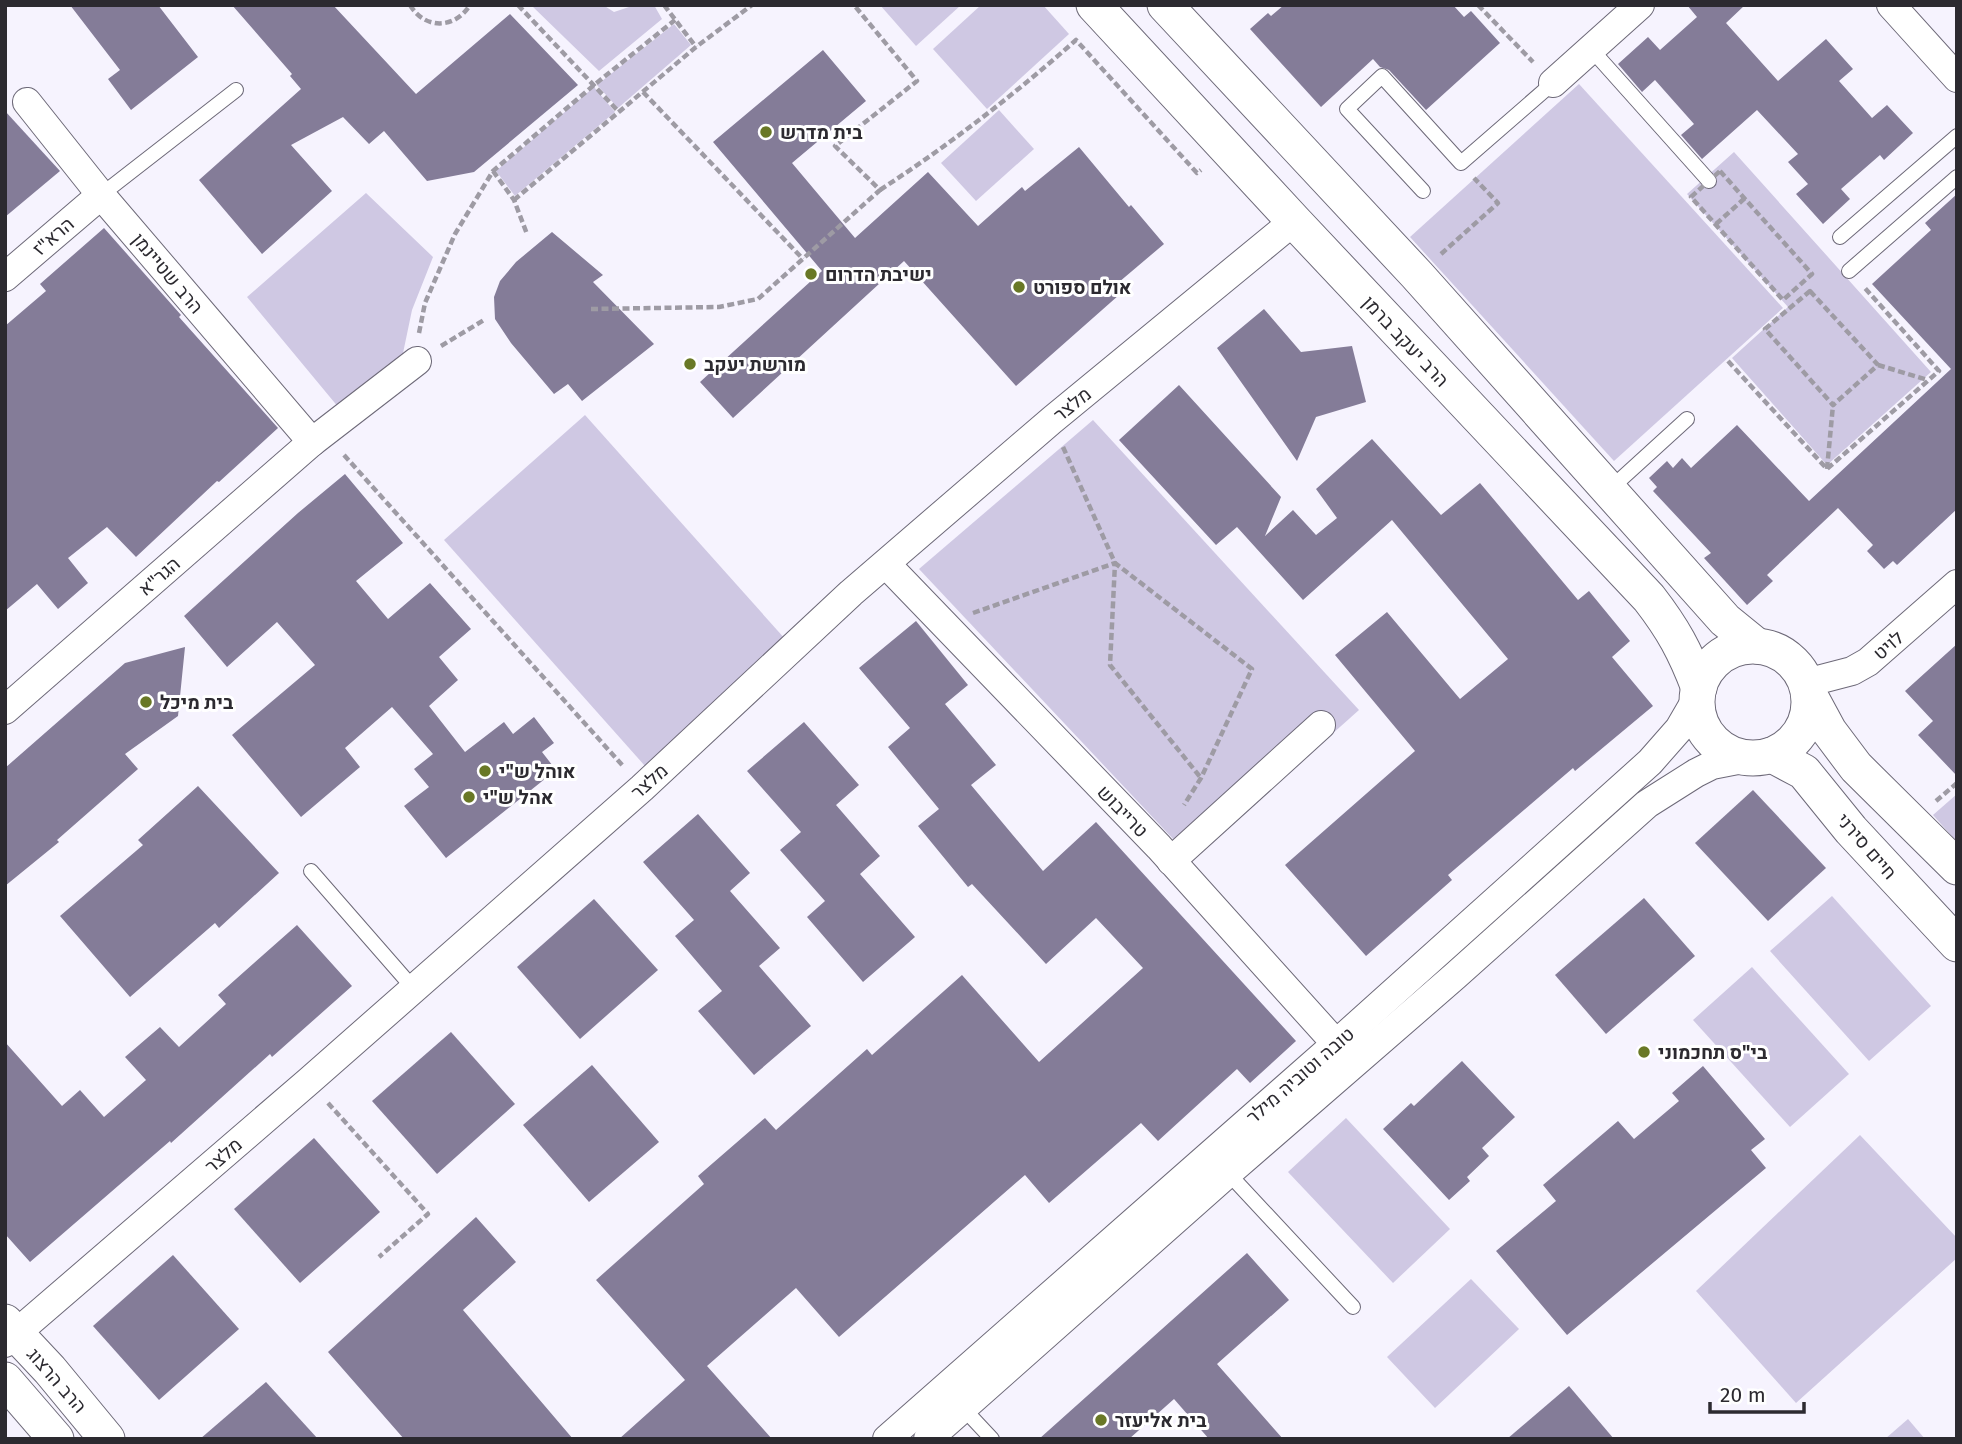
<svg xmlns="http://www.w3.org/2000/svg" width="1962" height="1444" font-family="'Fira Sans',Heebo,sans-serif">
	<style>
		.green { fill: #cfc8e3 }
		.building { fill: #847c98 }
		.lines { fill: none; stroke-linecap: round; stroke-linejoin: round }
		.service-casing { stroke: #6d6978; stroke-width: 16 }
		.minor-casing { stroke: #6d6978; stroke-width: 30 }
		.tertiary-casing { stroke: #6d6978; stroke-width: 37 }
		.path { stroke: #9e9ba4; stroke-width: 4.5; stroke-dasharray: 7 3.5; stroke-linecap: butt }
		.service { stroke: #fff; stroke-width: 14 }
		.minor { stroke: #fff; stroke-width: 28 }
		.tertiary { stroke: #fff; stroke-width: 35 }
		.poi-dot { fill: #697826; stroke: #fff; stroke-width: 2.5 }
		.labels { text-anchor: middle; stroke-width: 6; stroke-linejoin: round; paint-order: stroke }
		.poi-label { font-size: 19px; font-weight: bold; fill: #2c2a30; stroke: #fff; text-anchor: start }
		.street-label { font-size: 19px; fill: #2c2a30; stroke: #fff }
	</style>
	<rect width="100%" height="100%" fill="#f6f3fe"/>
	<!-- green -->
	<g class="green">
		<polygon points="531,5 603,5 614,12 635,5 654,5 662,19 599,71"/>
		<polygon points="880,5 961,5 916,46"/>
		<polygon points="981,5 1043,5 1069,34 987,109 933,49"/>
		<polygon points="674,24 691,45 618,108 597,85"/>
		<polygon points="1579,84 1783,308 1614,461 1410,237"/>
		<polygon points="594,87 615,112 515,196 496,171"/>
		<polygon points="999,110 1034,149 976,201 941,163"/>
		<polygon points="1734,152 1931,372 1827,465 1732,358 1788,307 1687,194"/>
		<polygon points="366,193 433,257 412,310 402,358 339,408 247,297"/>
		<polygon points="585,415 786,640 645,766 444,540"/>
		<polygon points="1093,420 1359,710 1192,859 919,569"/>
		<polygon points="1957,794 1957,842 1933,815"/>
		<polygon points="1832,896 1931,1006 1869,1061 1770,951"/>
		<polygon points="1752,967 1849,1074 1790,1127 1693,1020"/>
		<polygon points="1346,1118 1450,1229 1393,1283 1288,1172"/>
		<polygon points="1860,1135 1957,1238 1957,1258 1796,1403 1696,1291"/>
		<polygon points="1471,1279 1519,1329 1435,1408 1387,1357"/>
		<polygon points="1908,1419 1925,1439 1885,1439"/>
	</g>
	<!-- building -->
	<g class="building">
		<polygon points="70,5 158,5 198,57 131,110 108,79 120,70"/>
		<polygon points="232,5 333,5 416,94 510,14 578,85 474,172 427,181 384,131 369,144 343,117 291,145 332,191 262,254 199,180 301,89 290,76 292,74"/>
		<polygon points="1284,5 1453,5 1464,17 1471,11 1500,43 1426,110 1389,70 1380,67 1373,59 1321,107 1250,29 1268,13 1271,16"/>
		<polygon points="1687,5 1745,5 1726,23 1778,81 1826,39 1853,69 1839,81 1872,118 1887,105 1913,133 1884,160 1880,155 1841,189 1850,199 1823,224 1796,194 1808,184 1788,162 1798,154 1757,110 1702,159 1681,135 1694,124 1655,80 1642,92 1618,64 1648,37 1660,50 1697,17"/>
		<polygon points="823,50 866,101 792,163 855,238 928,172 978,226 1022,187 1025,191 1079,147 1129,207 1131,205 1164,244 1112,288 1119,295 1016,386 904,261 733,418 700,382 822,271 713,142"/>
		<polygon points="5,111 60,171 5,217"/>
		<polygon points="1957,194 1957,509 1897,565 1893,561 1884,569 1867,551 1873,545 1838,508 1767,575 1773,581 1747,605 1704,558 1711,553 1653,491 1657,487 1649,478 1667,461 1673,468 1682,458 1691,468 1737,425 1809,501 1951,369 1872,284 1931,230 1925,223"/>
		<polygon points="104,228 181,315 179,317 278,428 219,482 217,481 136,557 107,527 68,558 88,583 58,609 37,584 5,611 5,326 46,291 40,284"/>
		<polygon points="552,232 603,275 593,282 654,344 582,401 568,384 554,394 511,343 495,319 494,297 500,281 516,262"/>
		<polygon points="1264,309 1301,352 1352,346 1366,402 1316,417 1297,461 1217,348"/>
		<polygon points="1179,385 1281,497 1265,536 1293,510 1316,535 1337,518 1316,489 1372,439 1441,515 1480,483 1578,600 1589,591 1630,641 1612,657 1653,706 1575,771 1573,768 1448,875 1452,880 1366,956 1285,865 1415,751 1335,655 1387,612 1460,699 1508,659 1392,520 1303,600 1237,527 1216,545 1119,440"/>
		<polygon points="345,474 403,543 356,581 388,619 430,583 471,629 439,657 458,680 429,706 465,752 504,722 513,734 534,717 554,743 542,752 556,770 446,858 404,806 429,787 414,769 433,754 392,707 345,748 360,767 301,817 232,735 315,665 277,622 227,667 184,616 298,513"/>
		<polygon points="916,621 968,685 945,704 996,765 971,785 1043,871 1096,822 1296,1041 1250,1083 1237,1069 1158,1141 1141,1123 1049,1203 1025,1175 839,1337 796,1288 707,1366 772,1439 619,1439 685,1380 596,1280 704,1184 698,1176 765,1118 776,1130 867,1049 872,1055 962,975 1039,1062 1143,968 1096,918 1046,964 972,884 968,887 918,826 939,809 888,747 910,728 859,668"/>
		<polygon points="1957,644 1957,776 1918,735 1933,721 1905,691"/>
		<polygon points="185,647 178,716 125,754 138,769 57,840 59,842 5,886 5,768 125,663"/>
		<polygon points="804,722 859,785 836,805 880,856 860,874 915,937 863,982 807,917 825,901 780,850 801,832 747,771"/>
		<polygon points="198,786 279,873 219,928 215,923 130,997 60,916 143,845 138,840"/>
		<polygon points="1753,790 1826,868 1768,921 1695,843"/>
		<polygon points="698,814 750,873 730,891 780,948 759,966 811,1026 754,1075 698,1011 722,991 675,936 694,920 643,862"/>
		<polygon points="1644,898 1695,956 1606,1034 1555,975"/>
		<polygon points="594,899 658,970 580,1039 517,967"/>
		<polygon points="297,925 352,986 272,1057 270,1054 171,1143 170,1141 30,1262 5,1234 5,1042 62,1106 80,1090 104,1117 146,1080 125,1057 160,1027 179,1047 226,1004 218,995"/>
		<polygon points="451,1032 515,1104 437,1174 372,1101"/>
		<polygon points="1462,1061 1515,1117 1482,1148 1489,1156 1467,1177 1470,1181 1449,1200 1383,1129 1411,1103 1414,1106"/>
		<polygon points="592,1065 659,1142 589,1202 523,1125"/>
		<polygon points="1703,1066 1765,1139 1751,1150 1766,1168 1567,1335 1496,1251 1556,1201 1543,1185 1618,1121 1634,1139 1679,1101 1672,1093"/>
		<polygon points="314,1138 380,1212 300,1283 234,1209"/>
		<polygon points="476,1217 516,1262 463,1310 573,1439 404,1439 328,1352"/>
		<polygon points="1247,1253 1289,1300 1217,1364 1283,1439 1209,1439 1174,1399 1129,1439 1039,1439"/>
		<polygon points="173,1255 239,1329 159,1400 93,1326"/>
		<polygon points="266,1382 318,1439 200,1439"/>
		<polygon points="1569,1386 1614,1439 1507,1439"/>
	</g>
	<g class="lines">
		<defs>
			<g id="service">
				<polyline points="1591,49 1709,181"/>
				<polyline points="1423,191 1347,109 1382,76 1461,163 1553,83"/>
				<polyline points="101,195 236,90"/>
				<polyline points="1840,237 1957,136"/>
				<polyline points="1849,271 1957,177"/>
				<polyline points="1609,490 1687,419"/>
				<polyline points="311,871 414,989"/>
				<polyline points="1228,1173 1353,1307"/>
				<polyline points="963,1408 992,1439"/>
			</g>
			<g id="minor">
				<polyline points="1891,5 1957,78"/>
				<polyline points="1553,83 1640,5"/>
				<polyline points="27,102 101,195 312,442"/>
				<polyline points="5,277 101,195"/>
				<polyline points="886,564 1159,847 1348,1057"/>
				<polyline points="1806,683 1852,671 1868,662 1957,584"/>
				<polyline points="5,710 312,442 417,361"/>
				<polyline points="1171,861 1321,725"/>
				<polyline points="5,1343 309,1081 642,788 851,593 1052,420 1294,221"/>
				<polyline points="887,1439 1336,1044 1650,762 1679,729 1697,698"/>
				<polyline points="928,1439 1228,1173 1455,976 1647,804 1696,773 1712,765 1748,758"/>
			</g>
			<g id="tertiary">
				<path d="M 1094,5 L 1294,221 L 1649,598 C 1673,629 1685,651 1699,688"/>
				<polyline points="1165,5 1417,275 1725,620 1757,646"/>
				<circle cx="1753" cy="702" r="56"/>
				<polyline points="1809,694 1829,731 1856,767 1957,867"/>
				<polyline points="1772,755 1804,772 1851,830 1957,944"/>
				<polyline points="5,1322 50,1370 107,1439"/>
				<polyline points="5,1380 56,1439"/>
			</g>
		</defs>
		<!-- service casing -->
		<use href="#service" class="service-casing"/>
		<!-- minor casing -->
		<use href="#minor" class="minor-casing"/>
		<!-- tertiary casing -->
		<use href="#tertiary" class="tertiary-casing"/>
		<!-- path -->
		<g class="path">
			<path d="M 410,5 C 425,30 455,29 470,5"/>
			<polyline points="518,5 619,112"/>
			<polyline points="664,5 696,47"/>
			<polyline points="1478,5 1533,62"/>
			<polyline points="643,92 803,259"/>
			<polyline points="493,171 514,200 527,234"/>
			<polygon points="1720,171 1812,274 1783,300 1691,197"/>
			<path d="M 880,190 C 949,145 1014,95 1076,40 L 1197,173 L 1201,170"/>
			<polyline points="514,200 696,47 752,5"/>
			<polyline points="1716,224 1745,198"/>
			<polyline points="1441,254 1498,203 1474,178"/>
			<polygon points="1810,291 1878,365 1833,405 1765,329"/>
			<polyline points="591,309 719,307 758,299 880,190 835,146 917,81 854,5"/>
			<polyline points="419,333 425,303 455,234 493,171 594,85 675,20"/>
			<polyline points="441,346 484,320"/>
			<polyline points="1728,361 1827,469 1939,371 1864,287"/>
			<polyline points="1878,365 1928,380"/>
			<polyline points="1063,447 1115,563 1252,669 1201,778 1184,805"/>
			<polyline points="344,455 623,766"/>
			<polyline points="1827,469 1833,405"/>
			<polyline points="973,613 1115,563 1110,665 1201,778"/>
			<polyline points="1936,801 1957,783"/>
			<polyline points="328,1103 428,1214 379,1257"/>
		</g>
		<!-- service -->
		<use href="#service" class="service"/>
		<!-- minor -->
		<use href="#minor" class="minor"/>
		<!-- tertiary -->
		<use href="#tertiary" class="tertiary"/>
	</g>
	<!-- markers -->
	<g class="poi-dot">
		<circle cx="766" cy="132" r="7"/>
		<circle cx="811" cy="274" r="7"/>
		<circle cx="1019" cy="287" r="7"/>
		<circle cx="690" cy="364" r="7"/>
		<circle cx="146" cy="702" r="7"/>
		<circle cx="485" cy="771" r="7"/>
		<circle cx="469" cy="797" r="7"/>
		<circle cx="1644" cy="1052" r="7"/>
		<circle cx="1101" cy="1420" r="7"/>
	</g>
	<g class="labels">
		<!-- poi labels -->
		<g class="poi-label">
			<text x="780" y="139">בית מדרש</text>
			<text x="825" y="281">ישיבת הדרום</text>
			<text x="1033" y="294">אולם ספורט</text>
			<text x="704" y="371">מורשת יעקב</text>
			<text x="160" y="709">בית מיכל</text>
			<text x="499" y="778">אוהל ש"י</text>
			<text x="483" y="804">אהל ש"י</text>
			<text x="1658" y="1059">בי"ס תחכמוני</text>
			<text x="1115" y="1427">בית אליעזר</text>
		</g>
		<!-- street labels -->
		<g class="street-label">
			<text transform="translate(53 236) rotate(-41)" y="7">הרא"ז</text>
			<text transform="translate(168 273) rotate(50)" y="7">הרב שטיינמן</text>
			<text transform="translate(1406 341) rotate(47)" y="7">הרב יעקב ברמן</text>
			<text transform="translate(1072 404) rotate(-39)" y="7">מלצר</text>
			<text transform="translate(159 576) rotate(-41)" y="7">הגר"א</text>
			<text transform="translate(1888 645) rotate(-41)" y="7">לויט</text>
			<text transform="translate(649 781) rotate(-42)" y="7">מלצר</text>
			<text transform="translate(1123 811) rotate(46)" y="7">טרייבוש</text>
			<text transform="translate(1867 846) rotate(49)" y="7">חיים סירני</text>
			<text transform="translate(1300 1075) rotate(-41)" y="7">טובה וטוביה מילר</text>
			<text transform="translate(223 1155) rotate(-41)" y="7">מלצר</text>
			<text transform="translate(57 1380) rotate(49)" y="7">הרב הרצוג</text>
		</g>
	</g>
	<!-- border -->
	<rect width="1962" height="1444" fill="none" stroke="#2c2a30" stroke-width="14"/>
	<!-- scale -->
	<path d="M1710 1402v10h94v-10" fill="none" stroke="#2c2a30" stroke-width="3.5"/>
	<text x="1720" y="1402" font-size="21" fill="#2c2a30" stroke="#ffffff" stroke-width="5" paint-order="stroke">20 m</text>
</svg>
